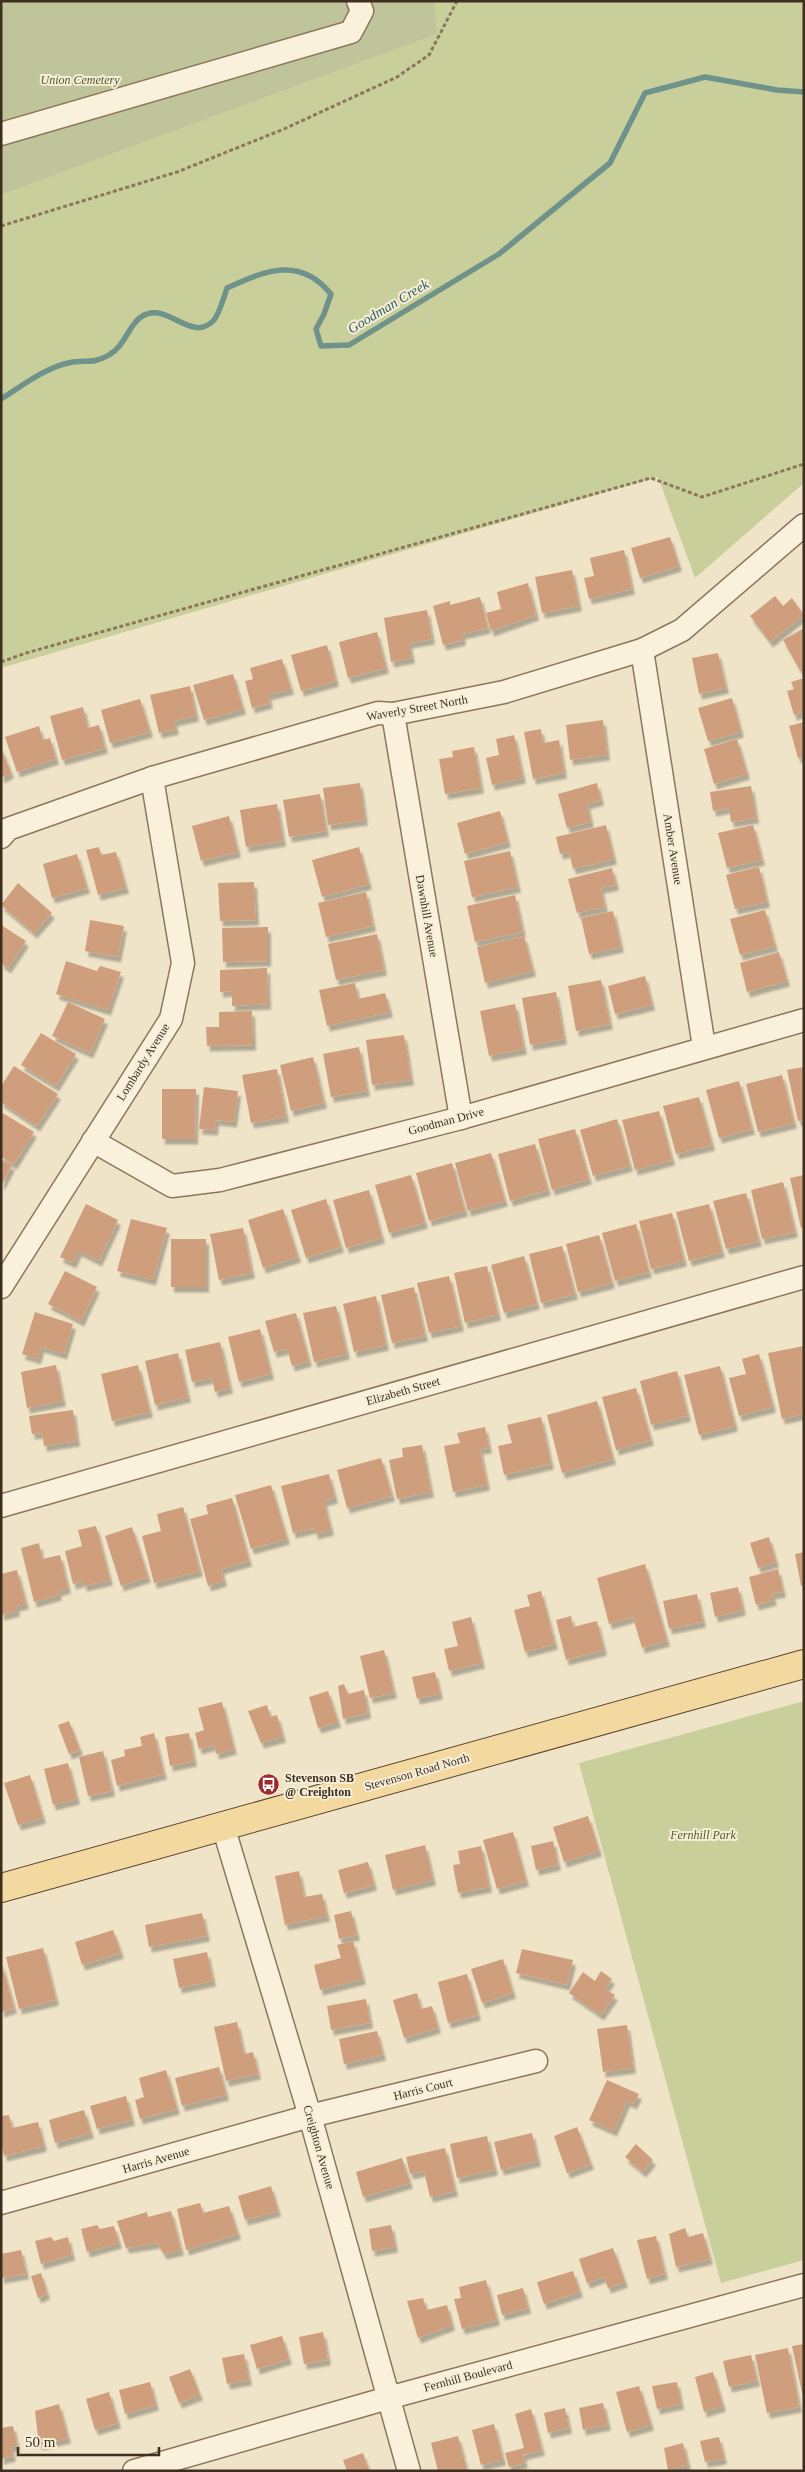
<svg xmlns="http://www.w3.org/2000/svg" width="805" height="2472" font-family="Georgia,serif">
	<style>
		.green { fill: #c9cf9b }
		.cemetery { fill: #bfc49a }
		.lines { fill: none; stroke-linecap: round; stroke-linejoin: round }
		.stream { stroke: #6f938a; stroke-width: 5.5 }
		.building { fill: #cf9f7d; filter: url(#shadow) }
		.minor-casing { stroke: #8d765c; stroke-width: 25 }
		.major-casing { stroke: #5b4430; stroke-width: 30 }
		.path { stroke: #8d765c; stroke-width: 3; stroke-dasharray: 4 2.5; stroke-linecap: butt }
		.minor { stroke: #faf1dc; stroke-width: 22 }
		.major { stroke: #f3d9a0; stroke-width: 28 }
		.labels { text-anchor: middle; stroke-width: 4; stroke-linejoin: round; paint-order: stroke }
		.park-label { font-size: 12px; font-style: italic; fill: #4d5a26; stroke: #f7eed8 }
		.street-label { font-size: 12px; fill: #3d2e20; stroke: #f7eed8 }
		.poi-label { font-size: 12px; font-weight: bold; fill: #3d2e20; stroke: #f7eed8; text-anchor: start }
		.water-label { font-size: 14px; font-style: italic; fill: #2f5d5a; stroke: #f7eed8 }
	</style>
	<defs>
		<filter id="shadow"><feDropShadow dx="3" dy="5.5" stdDeviation="1" flood-color="#0004"/></filter>
	</defs>
	<rect width="100%" height="100%" fill="#f0e4c8"/>
	<!-- green -->
	<g class="green">
		<polygon points="434,1 804,1 804,483 695,578 658,477 1,668 1,195 436,34"/>
		<polygon points="804,1701 804,2260 721,2283 579,1763"/>
	</g>
	<!-- cemetery -->
	<polygon class="cemetery" points="1,1 434,1 437,34 1,195"/>
	<g class="lines">
		<!-- stream -->
		<path class="stream" d="M 1,399 C 22,386 45,368 68,363 C 84,359 92,365 109,355 C 126,346 130,319 147,314 C 171,306 193,343 214,320 C 220,312 224,297 227,288 C 266,270 300,256 331,294 L 324,314 L 316,329 L 321,346 L 349,345 L 499,254 L 610,163 L 645,93 L 705,77 L 777,90 L 804,92"/>
	</g>
	<!-- building -->
	<g class="building">
		<polygon points="670,537 679,566 640,578 631,548"/>
		<polygon points="624,550 632,589 589,599 584,578 594,576 590,558"/>
		<polygon points="572,570 579,606 542,613 535,577"/>
		<polygon points="528,583 536,615 491,631 486,613 501,609 497,592"/>
		<polygon points="775,596 783,606 792,598 804,615 770,642 750,616"/>
		<polygon points="480,597 488,628 462,634 463,640 443,645 433,606 450,601 450,605"/>
		<polygon points="427,610 432,639 409,643 412,658 391,662 384,618"/>
		<polygon points="804,628 804,670 801,672 783,640"/>
		<polygon points="377,632 386,668 348,678 339,642"/>
		<polygon points="327,645 336,681 301,691 291,655"/>
		<polygon points="718,653 726,688 699,694 692,658"/>
		<polygon points="282,659 291,689 268,695 270,703 252,708 245,681 253,679 250,668"/>
		<polygon points="233,674 243,709 204,720 193,685"/>
		<polygon points="804,678 804,712 794,715 787,691 794,689 791,682"/>
		<polygon points="190,686 196,716 174,721 176,729 159,733 150,695"/>
		<polygon points="732,698 741,732 708,741 698,708"/>
		<polygon points="140,699 150,732 110,743 101,710"/>
		<polygon points="83,707 88,728 99,725 105,748 62,760 50,716"/>
		<polygon points="603,720 607,755 570,760 566,725"/>
		<polygon points="804,722 804,757 798,758 789,726"/>
		<polygon points="39,726 43,740 50,738 56,759 17,772 5,737"/>
		<polygon points="541,729 543,743 559,740 564,773 533,779 524,732"/>
		<polygon points="514,735 523,778 492,785 486,758 499,755 496,739"/>
		<polygon points="737,739 747,774 714,784 704,749"/>
		<polygon points="1,747 11,773 1,778"/>
		<polygon points="474,747 481,788 445,794 439,759 453,757 452,751"/>
		<polygon points="360,783 365,820 328,825 323,788"/>
		<polygon points="597,783 601,800 587,804 591,822 567,828 558,794"/>
		<polygon points="751,786 756,818 731,822 729,808 713,811 710,792"/>
		<polygon points="320,794 326,831 289,837 283,800"/>
		<polygon points="277,804 283,841 246,847 240,810"/>
		<polygon points="500,811 508,842 465,854 457,823"/>
		<polygon points="229,816 238,852 201,861 192,826"/>
		<polygon points="606,825 614,859 573,869 569,852 560,854 556,837"/>
		<polygon points="753,825 762,860 727,868 718,833"/>
		<polygon points="99,847 101,855 116,852 126,888 98,895 86,850"/>
		<polygon points="359,847 369,884 322,897 312,860"/>
		<polygon points="510,851 518,887 472,897 464,861"/>
		<polygon points="77,854 87,888 52,898 43,864"/>
		<polygon points="759,867 767,902 735,909 726,875"/>
		<polygon points="612,868 616,885 601,888 605,907 577,913 568,879"/>
		<polygon points="254,882 256,920 220,921 218,883"/>
		<polygon points="18,883 52,913 34,933 1,905"/>
		<polygon points="366,892 373,926 326,937 318,903"/>
		<polygon points="515,895 523,932 475,942 467,906"/>
		<polygon points="765,910 775,946 740,955 730,919"/>
		<polygon points="613,911 621,947 589,954 581,918"/>
		<polygon points="90,920 124,926 118,957 85,951"/>
		<polygon points="1,925 26,941 8,968 1,963"/>
		<polygon points="268,927 268,961 223,962 222,928"/>
		<polygon points="377,934 384,970 336,980 328,944"/>
		<polygon points="524,936 533,971 485,983 477,947"/>
		<polygon points="779,952 787,981 747,992 740,963"/>
		<polygon points="66,961 97,971 100,966 121,972 108,1010 56,994"/>
		<polygon points="267,968 268,1004 232,1006 232,991 220,992 220,970"/>
		<polygon points="645,976 652,1005 615,1014 608,986"/>
		<polygon points="601,980 610,1024 576,1031 568,986"/>
		<polygon points="355,983 358,999 385,993 390,1012 327,1026 319,990"/>
		<polygon points="556,992 564,1039 530,1045 522,998"/>
		<polygon points="68,1002 105,1019 90,1053 52,1036"/>
		<polygon points="515,1004 524,1049 489,1056 480,1011"/>
		<polygon points="252,1011 253,1045 207,1046 206,1027 219,1027 219,1012"/>
		<polygon points="41,1033 76,1054 56,1086 21,1065"/>
		<polygon points="404,1035 411,1080 372,1085 366,1040"/>
		<polygon points="359,1047 367,1091 331,1097 323,1054"/>
		<polygon points="313,1057 324,1103 291,1111 280,1065"/>
		<polygon points="14,1066 58,1094 37,1126 1,1102 1,1086"/>
		<polygon points="804,1067 804,1120 798,1121 787,1070"/>
		<polygon points="277,1069 286,1117 251,1123 242,1075"/>
		<polygon points="782,1075 794,1123 758,1132 746,1084"/>
		<polygon points="739,1081 752,1129 719,1138 706,1090"/>
		<polygon points="204,1087 238,1091 234,1122 216,1120 215,1130 199,1129"/>
		<polygon points="162,1089 196,1089 195,1139 162,1139"/>
		<polygon points="699,1097 712,1145 676,1154 663,1106"/>
		<polygon points="659,1111 672,1160 635,1170 622,1120"/>
		<polygon points="1,1112 34,1132 14,1164 1,1157"/>
		<polygon points="617,1119 630,1166 593,1176 580,1130"/>
		<polygon points="575,1129 589,1179 552,1190 538,1139"/>
		<polygon points="535,1144 548,1190 510,1201 498,1154"/>
		<polygon points="491,1153 505,1201 468,1211 455,1163"/>
		<polygon points="1,1160 12,1165 1,1186"/>
		<polygon points="452,1163 465,1211 429,1221 416,1173"/>
		<polygon points="411,1175 425,1223 389,1233 375,1185"/>
		<polygon points="804,1175 804,1227 801,1228 790,1178"/>
		<polygon points="783,1182 795,1232 762,1239 751,1190"/>
		<polygon points="369,1190 382,1238 346,1248 333,1200"/>
		<polygon points="746,1193 759,1241 726,1249 713,1201"/>
		<polygon points="326,1199 341,1247 306,1258 291,1210"/>
		<polygon points="86,1204 118,1220 99,1261 79,1251 73,1263 60,1257"/>
		<polygon points="709,1204 722,1252 689,1261 676,1212"/>
		<polygon points="283,1209 298,1257 263,1268 248,1220"/>
		<polygon points="672,1213 684,1261 651,1269 639,1221"/>
		<polygon points="131,1219 167,1228 153,1280 117,1271"/>
		<polygon points="636,1224 649,1272 615,1281 602,1233"/>
		<polygon points="243,1228 252,1273 219,1280 210,1234"/>
		<polygon points="599,1235 612,1283 578,1292 566,1244"/>
		<rect x="171" y="1239" width="35" height="48"/>
		<polygon points="562,1246 575,1294 541,1303 529,1254"/>
		<polygon points="524,1256 537,1304 504,1313 491,1265"/>
		<polygon points="487,1266 498,1315 465,1323 454,1273"/>
		<polygon points="65,1271 97,1287 81,1321 48,1304"/>
		<polygon points="449,1276 461,1326 429,1333 417,1283"/>
		<polygon points="414,1287 425,1336 392,1343 381,1295"/>
		<polygon points="376,1296 386,1345 354,1352 343,1304"/>
		<polygon points="336,1306 347,1354 314,1362 303,1313"/>
		<polygon points="35,1312 73,1324 64,1354 41,1347 38,1359 22,1354"/>
		<polygon points="296,1313 309,1361 292,1366 287,1349 274,1352 265,1321"/>
		<polygon points="260,1329 271,1374 239,1382 228,1337"/>
		<polygon points="220,1342 230,1388 215,1392 212,1378 192,1382 185,1350"/>
		<polygon points="804,1346 804,1414 782,1419 768,1353"/>
		<polygon points="178,1353 188,1397 155,1405 145,1361"/>
		<polygon points="759,1354 773,1407 739,1416 729,1378 746,1374 742,1359"/>
		<polygon points="56,1365 63,1401 27,1408 21,1372"/>
		<polygon points="138,1365 150,1412 112,1421 101,1374"/>
		<polygon points="720,1366 735,1426 699,1435 684,1375"/>
		<polygon points="677,1371 688,1416 651,1425 640,1381"/>
		<polygon points="636,1388 651,1440 616,1450 602,1397"/>
		<polygon points="597,1401 613,1459 562,1473 547,1415"/>
		<polygon points="73,1410 77,1441 44,1446 42,1433 32,1434 29,1416"/>
		<polygon points="541,1417 551,1464 504,1475 498,1446 512,1443 507,1425"/>
		<polygon points="485,1427 489,1448 480,1449 487,1485 453,1492 444,1446 460,1443 457,1433"/>
		<polygon points="422,1445 431,1492 397,1499 389,1460 403,1457 402,1448"/>
		<polygon points="381,1458 392,1496 347,1508 337,1470"/>
		<polygon points="329,1474 335,1498 324,1501 331,1530 315,1534 314,1528 293,1533 281,1486"/>
		<polygon points="271,1485 287,1539 251,1549 235,1495"/>
		<polygon points="232,1498 249,1561 221,1569 224,1581 208,1586 190,1519 208,1514 206,1505"/>
		<polygon points="183,1507 200,1571 154,1583 142,1536 161,1531 157,1514"/>
		<polygon points="96,1526 110,1580 84,1586 83,1581 73,1584 65,1551 82,1546 78,1530"/>
		<polygon points="132,1527 148,1577 121,1586 105,1536"/>
		<polygon points="769,1537 776,1562 758,1568 750,1543"/>
		<polygon points="39,1543 42,1559 60,1555 68,1588 58,1591 59,1595 34,1602 21,1548"/>
		<polygon points="804,1552 804,1585 801,1586 795,1554"/>
		<polygon points="645,1564 667,1641 642,1648 633,1617 609,1624 597,1578"/>
		<polygon points="778,1569 783,1592 772,1594 774,1600 756,1605 749,1577"/>
		<polygon points="17,1570 26,1604 16,1606 17,1611 1,1615 1,1574"/>
		<polygon points="738,1587 743,1610 715,1617 710,1593"/>
		<polygon points="541,1591 555,1644 525,1652 514,1610 530,1606 527,1595"/>
		<polygon points="697,1594 703,1622 669,1629 663,1601"/>
		<polygon points="571,1616 573,1627 597,1621 604,1650 566,1660 556,1620"/>
		<polygon points="471,1617 482,1663 449,1671 444,1649 458,1646 452,1622"/>
		<polygon points="384,1650 394,1693 370,1698 360,1656"/>
		<polygon points="435,1672 440,1694 417,1699 412,1677"/>
		<polygon points="344,1684 348,1694 364,1690 368,1713 343,1719 338,1686"/>
		<polygon points="328,1691 338,1722 318,1728 309,1697"/>
		<polygon points="222,1702 234,1749 216,1754 214,1745 199,1749 195,1733 204,1730 198,1708"/>
		<polygon points="267,1705 270,1717 277,1715 283,1737 261,1743 248,1711"/>
		<polygon points="69,1721 80,1750 69,1754 58,1725"/>
		<polygon points="154,1733 164,1774 117,1786 111,1760 125,1756 124,1750 142,1746 140,1737"/>
		<polygon points="189,1733 194,1761 170,1766 165,1737"/>
		<polygon points="103,1751 112,1791 88,1796 79,1757"/>
		<polygon points="68,1763 77,1799 53,1805 44,1769"/>
		<polygon points="30,1775 43,1818 18,1825 4,1783"/>
		<polygon points="588,1816 599,1851 564,1862 553,1827"/>
		<polygon points="513,1832 526,1881 497,1889 483,1840"/>
		<polygon points="553,1841 558,1865 536,1870 531,1846"/>
		<polygon points="425,1845 433,1880 393,1890 385,1855"/>
		<polygon points="481,1846 489,1887 458,1893 453,1865 460,1864 458,1851"/>
		<polygon points="368,1862 374,1885 344,1893 338,1870"/>
		<polygon points="299,1871 304,1897 322,1894 327,1916 285,1925 275,1876"/>
		<polygon points="351,1911 357,1935 339,1939 334,1915"/>
		<polygon points="202,1913 207,1936 149,1947 145,1925"/>
		<polygon points="113,1930 121,1953 82,1965 75,1942"/>
		<polygon points="353,1941 363,1979 320,1990 314,1965 341,1958 337,1945"/>
		<polygon points="43,1948 56,2000 19,2009 6,1957"/>
		<polygon points="522,1949 573,1960 567,1985 516,1973"/>
		<polygon points="207,1952 213,1981 179,1988 173,1959"/>
		<polygon points="503,1959 513,1993 482,2003 471,1969"/>
		<polygon points="1,1961 14,2008 1,2012"/>
		<polygon points="601,1971 612,1979 605,1989 615,1995 601,2015 569,1993 583,1972 595,1981"/>
		<polygon points="467,1974 478,2015 448,2023 438,1982"/>
		<polygon points="417,1993 421,2009 432,2006 438,2028 404,2038 393,2000"/>
		<polygon points="366,1999 370,2023 331,2030 327,2006"/>
		<polygon points="237,2022 244,2054 253,2052 258,2074 226,2081 214,2027"/>
		<polygon points="627,2025 633,2068 603,2072 597,2029"/>
		<polygon points="377,2031 383,2055 344,2064 339,2039"/>
		<polygon points="219,2067 226,2095 182,2106 175,2078"/>
		<polygon points="166,2070 177,2109 140,2119 135,2100 144,2097 139,2078"/>
		<polygon points="607,2080 639,2094 634,2104 627,2101 614,2131 589,2120"/>
		<polygon points="126,2096 132,2120 97,2129 90,2106"/>
		<polygon points="84,2110 91,2133 55,2143 49,2120"/>
		<polygon points="9,2115 12,2128 38,2122 44,2146 4,2156 1,2142 1,2116"/>
		<polygon points="577,2127 591,2164 567,2173 554,2136"/>
		<polygon points="532,2133 538,2161 501,2170 494,2142"/>
		<polygon points="487,2136 495,2170 457,2178 450,2144"/>
		<polygon points="636,2144 653,2160 643,2172 625,2157"/>
		<polygon points="445,2148 455,2191 430,2197 424,2171 410,2174 406,2157"/>
		<polygon points="402,2158 410,2183 363,2197 356,2172"/>
		<polygon points="271,2186 278,2211 245,2220 238,2196"/>
		<polygon points="200,2203 203,2213 229,2206 238,2234 186,2250 177,2209"/>
		<polygon points="171,2211 181,2250 164,2254 157,2243 126,2248 117,2221 147,2212 148,2217"/>
		<polygon points="97,2225 100,2229 114,2226 119,2243 87,2252 81,2229"/>
		<polygon points="391,2225 395,2247 372,2251 369,2229"/>
		<polygon points="685,2228 688,2237 703,2233 710,2259 676,2267 669,2234"/>
		<polygon points="656,2236 665,2274 647,2279 637,2240"/>
		<polygon points="51,2237 54,2241 68,2237 72,2255 41,2264 35,2241"/>
		<polygon points="613,2248 625,2282 608,2288 604,2277 587,2283 579,2259"/>
		<polygon points="21,2250 26,2274 1,2278 1,2254"/>
		<polygon points="573,2271 580,2292 544,2304 537,2282"/>
		<polygon points="41,2273 47,2294 38,2298 31,2276"/>
		<polygon points="486,2280 497,2320 462,2329 454,2299 461,2298 459,2287"/>
		<polygon points="523,2288 528,2308 502,2315 497,2295"/>
		<polygon points="423,2298 427,2310 447,2305 452,2325 418,2338 407,2301"/>
		<polygon points="323,2332 328,2360 304,2364 299,2337"/>
		<polygon points="282,2336 289,2359 257,2369 250,2345"/>
		<polygon points="804,2344 804,2397 803,2397 792,2346"/>
		<polygon points="788,2348 799,2407 767,2413 755,2355"/>
		<polygon points="244,2354 249,2380 227,2384 222,2358"/>
		<polygon points="751,2355 757,2381 729,2387 723,2361"/>
		<polygon points="190,2369 200,2395 179,2403 169,2377"/>
		<polygon points="713,2372 723,2406 704,2412 695,2377"/>
		<polygon points="150,2382 156,2405 125,2414 119,2390"/>
		<polygon points="677,2382 681,2404 657,2409 652,2386"/>
		<polygon points="639,2386 651,2425 627,2432 616,2392"/>
		<polygon points="109,2392 118,2423 95,2430 86,2399"/>
		<polygon points="603,2403 608,2425 583,2430 579,2408"/>
		<polygon points="59,2404 68,2438 39,2445 35,2411"/>
		<polygon points="565,2408 569,2428 548,2433 544,2413"/>
		<polygon points="531,2409 542,2450 523,2455 525,2463 509,2467 505,2453 524,2448 515,2414"/>
		<polygon points="494,2424 503,2460 481,2465 472,2430"/>
		<polygon points="13,2426 17,2446 11,2447 13,2456 1,2459 1,2428"/>
		<polygon points="458,2436 467,2471 438,2471 431,2443"/>
		<polygon points="719,2437 724,2459 705,2462 700,2441"/>
		<polygon points="683,2443 688,2465 668,2470 664,2448"/>
		<polygon points="363,2453 369,2471 347,2471 343,2460"/>
	</g>
	<g class="lines">
		<defs>
			<g id="minor">
				<polyline points="1,134 351,32 362,11 358,1"/>
				<polyline points="642,650 704,1047"/>
				<polyline points="393,714 461,1118"/>
				<polyline points="1,837 8,829 152,778 378,713 393,714 504,692 642,650 682,630 804,525"/>
				<polyline points="93,1141 172,1186 220,1180 461,1118 804,1020"/>
				<polyline points="1,1287 171,1019 183,963 152,778"/>
				<polyline points="1,1506 804,1277"/>
				<polyline points="223,1826 310,2116 409,2471"/>
				<polyline points="1,2203 310,2116 536,2061"/>
				<polyline points="134,2471 388,2398 804,2285"/>
			</g>
			<polyline id="major" points="1,1888 804,1664"/>
		</defs>
		<!-- minor casing -->
		<use href="#minor" class="minor-casing"/>
		<!-- major casing -->
		<use href="#major" class="major-casing"/>
		<!-- path -->
		<g class="path">
			<polyline points="1,226 177,172 284,129 397,77 429,55 457,1"/>
			<polyline points="1,662 26,653 651,478 702,497 804,464"/>
		</g>
		<!-- minor -->
		<use href="#minor" class="minor"/>
		<!-- major -->
		<use href="#major" class="major"/>
	</g>
	<!-- icons -->
	<defs>
		<symbol id="bus-disc" viewBox="-11 -11 22 22"><circle r="9.5" fill="#9e2a2b" stroke="#f7eed8"/><path d="M-5-6H5V4H4V6H2V4H-2V6H-4V4H-5ZM-3.5-4V0h7V-4ZM-3.5 1.2v1.5H-2V1.2ZM2 1.2v1.5H3.5V1.2Z" fill="#fff"/></symbol>
	</defs>
	<g fill-rule="evenodd">
		<use href="#bus-disc" x="256" y="1772" width="25" height="25"/>
	</g>
	<g class="labels">
		<!-- park labels -->
		<g class="park-label">
			<text x="80" y="84">Union Cemetery</text>
			<text x="703" y="1839">Fernhill Park</text>
		</g>
		<!-- street labels -->
		<g class="street-label">
			<text transform="translate(417 708) rotate(-10)" y="4">Waverly Street North</text>
			<text transform="translate(673 849) rotate(81)" y="4">Amber Avenue</text>
			<text transform="translate(427 916) rotate(80)" y="4">Dawnhill Avenue</text>
			<text transform="translate(143 1062) rotate(-58)" y="4">Lombardy Avenue</text>
			<text transform="translate(446 1121) rotate(-15)" y="4">Goodman Drive</text>
			<text transform="translate(403 1391) rotate(-16)" y="4">Elizabeth Street</text>
			<text transform="translate(417 1772) rotate(-16)" y="4">Stevenson Road North</text>
			<text transform="translate(423 2089) rotate(-14)" y="4">Harris Court</text>
			<text transform="translate(319 2147) rotate(74)" y="4">Creighton Avenue</text>
			<text transform="translate(156 2160) rotate(-16)" y="4">Harris Avenue</text>
			<text transform="translate(468 2376) rotate(-15)" y="4">Fernhill Boulevard</text>
		</g>
		<!-- poi labels -->
		<g class="poi-label">
			<text x="285" y="1782">Stevenson SB<tspan x="285" dy="14">@ Creighton</tspan></text>
		</g>
		<!-- water labels -->
		<g class="water-label">
			<text transform="translate(388 306) rotate(-31)" y="5">Goodman Creek</text>
		</g>
	</g>
	<!-- border -->
	<rect width="805" height="2472" fill="none" stroke="#3d2e20" stroke-width="5"/>
	<!-- scale -->
	<path d="M18 2447v8h141v-8" fill="none" stroke="#3d2e20" stroke-width="2.5"/>
	<text x="25" y="2447" font-size="15" fill="#3d2e20" stroke="#f7eed8" stroke-width="4" paint-order="stroke">50 m</text>
</svg>
